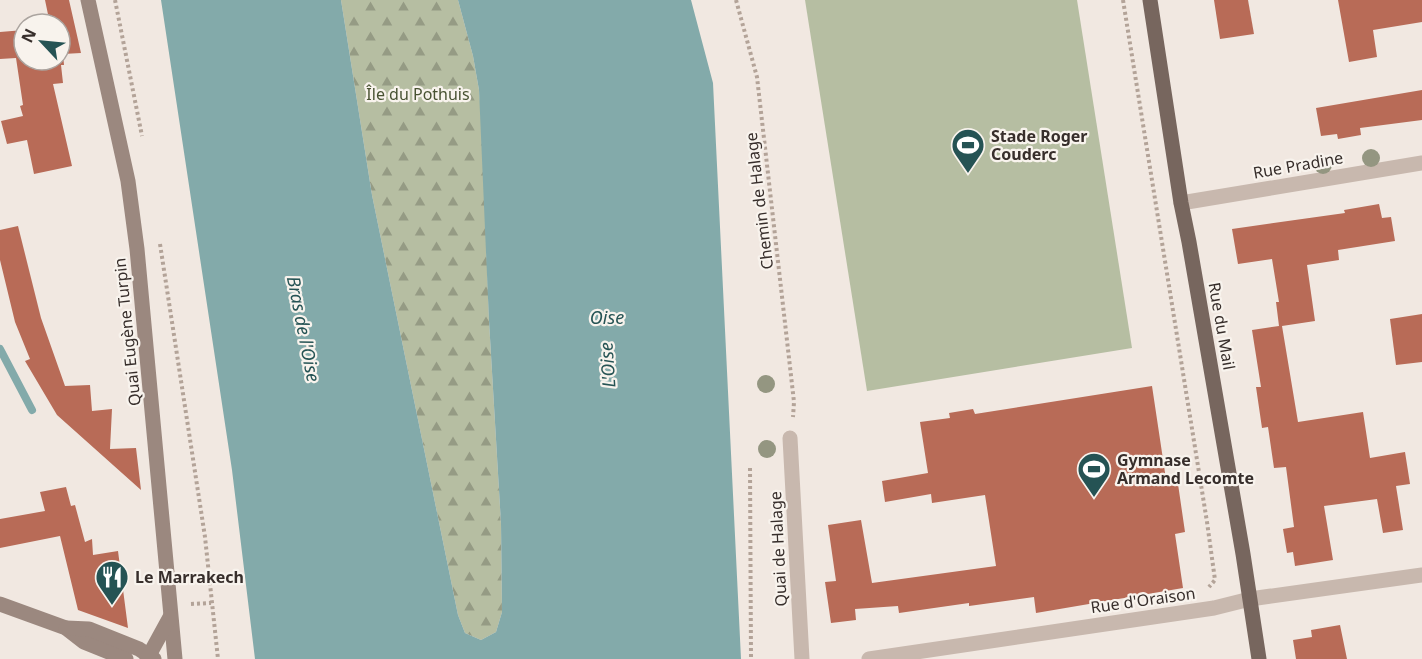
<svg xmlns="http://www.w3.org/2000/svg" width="1422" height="659" font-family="'Noto Sans',sans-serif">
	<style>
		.grass { fill: #b6bea2 }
		.forest { fill: url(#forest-firs) }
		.water { fill: #83aaaa }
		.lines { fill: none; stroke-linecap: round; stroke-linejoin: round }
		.stream { stroke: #83aaaa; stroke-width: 8 }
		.building { fill: #b86b57 }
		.path { stroke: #b3a398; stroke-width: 4; stroke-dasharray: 3 3; stroke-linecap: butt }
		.minor { stroke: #c8b8ae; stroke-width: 15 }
		.secondary { stroke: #9b887f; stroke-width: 15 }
		.primary { stroke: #77665e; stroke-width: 15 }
		.tree { fill: #949681 }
		.labels { text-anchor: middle; stroke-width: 4.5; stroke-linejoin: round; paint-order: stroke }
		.park-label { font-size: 16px; fill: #485232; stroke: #f8f3ed }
		.poi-label { font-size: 16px; font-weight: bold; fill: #372e2b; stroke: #f8f3ed; text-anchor: start }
		.street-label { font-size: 16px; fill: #372e2b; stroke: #f8f3ed }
		.water-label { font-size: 18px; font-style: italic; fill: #255354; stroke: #f8f3ed }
	</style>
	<defs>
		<pattern id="forest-firs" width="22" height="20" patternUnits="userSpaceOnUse" patternTransform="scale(1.5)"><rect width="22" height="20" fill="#b6bea2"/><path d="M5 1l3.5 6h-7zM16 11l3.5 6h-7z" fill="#959b84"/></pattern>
	</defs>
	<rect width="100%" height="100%" fill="#f1e8e1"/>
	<!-- grass -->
	<polygon class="grass" points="805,0 1077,0 1132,348 867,391"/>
	<!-- forest -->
	<polygon class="forest" points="341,0 458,0 473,56 479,90 482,124 489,321 501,524 502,612 496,632 481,640 465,633 458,615 372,195"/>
	<!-- water -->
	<polygon class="water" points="161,0 341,0 372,195 458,615 465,633 481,640 496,632 502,612 501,524 489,321 479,90 473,56 458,0 691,0 713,83 741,659 255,659 232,470"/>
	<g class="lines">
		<!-- stream -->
		<polyline class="stream" points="0,349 32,410"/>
	</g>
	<!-- building -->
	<g class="building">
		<polygon points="45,0 69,0 81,53 63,54 64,65 61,65 63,83 53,84 72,166 34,174 27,140 7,144 1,121 23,116 20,106 23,105 16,58 0,59 0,32 24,30 24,60 60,60 60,24 50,24"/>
		<polygon points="1214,0 1248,0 1254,34 1220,39"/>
		<polygon points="1338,0 1422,0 1422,22 1373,30 1377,57 1349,62"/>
		<polygon points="1422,90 1422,120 1360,128 1361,135 1338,139 1337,134 1321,136 1316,108"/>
		<polygon points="1379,204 1382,218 1391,217 1395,241 1338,250 1339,260 1307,265 1315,321 1282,326 1298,422 1363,412 1370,458 1405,452 1410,484 1396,486 1403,530 1383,533 1377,499 1324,506 1333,560 1295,566 1293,552 1287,553 1283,529 1294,527 1286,467 1274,468 1268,427 1262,428 1256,387 1261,387 1252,330 1279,326 1276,302 1279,302 1272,259 1238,264 1232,229 1345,213 1344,210"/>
		<polygon points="18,226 41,318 65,386 90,385 92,411 112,409 110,449 136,448 141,490 57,415 25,361 30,359 15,322 0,260 0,230"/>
		<polygon points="1422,314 1422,362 1396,365 1390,319"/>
		<polygon points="1152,386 1167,486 1178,484 1185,532 1175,534 1183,588 1036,613 1034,597 969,606 969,603 899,613 898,606 855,609 856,620 831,623 825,582 836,581 828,525 861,520 872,583 996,566 985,495 932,503 931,494 885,502 882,481 928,473 920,422 950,418 949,413 973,409 975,414"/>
		<polygon points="66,487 71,506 75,505 85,542 92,539 93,555 118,551 128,628 78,610 60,536 0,548 0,519 45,511 40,492"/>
		<polygon points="1340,625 1347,659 1296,659 1293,640 1312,637 1311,630"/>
	</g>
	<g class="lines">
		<!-- path -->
		<g class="path">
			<polyline points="115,0 142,136"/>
			<polyline points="736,0 757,77 794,402 793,417"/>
			<polyline points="1123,0 1207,522 1215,580 1209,587"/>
			<polyline points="160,244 205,537 218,659"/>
			<polyline points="750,468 751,659"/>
			<polyline points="191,604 211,603"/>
		</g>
		<!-- minor -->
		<g class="minor">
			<polyline points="1181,203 1422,163"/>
			<polyline points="790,438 802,659"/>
			<polyline points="869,659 1214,608 1250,599 1422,575"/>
		</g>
		<!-- secondary -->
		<g class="secondary">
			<polyline points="88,0 128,181 137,249 175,659"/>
			<polyline points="0,604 66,628 84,642 126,659"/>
			<polyline points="66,628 89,629 139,649 154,659"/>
			<polyline points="147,659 170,617"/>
		</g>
		<!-- primary -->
		<polyline class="primary" points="1150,0 1181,203 1189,242 1243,554 1259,659"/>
	</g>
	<!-- trees -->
	<g class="tree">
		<circle cx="1371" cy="158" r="9"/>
		<circle cx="1323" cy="165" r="9"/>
		<circle cx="766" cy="384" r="9"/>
		<circle cx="767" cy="449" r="9"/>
	</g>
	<!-- icons -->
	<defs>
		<symbol id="stadium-pin" viewBox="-11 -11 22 30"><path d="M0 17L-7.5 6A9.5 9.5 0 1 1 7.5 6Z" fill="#255354" stroke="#f8f3ed"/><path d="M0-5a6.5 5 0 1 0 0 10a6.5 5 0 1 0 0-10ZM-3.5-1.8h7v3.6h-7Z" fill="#fff"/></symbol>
		<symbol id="restaurant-pin" viewBox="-11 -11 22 30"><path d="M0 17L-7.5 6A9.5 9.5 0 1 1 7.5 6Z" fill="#255354" stroke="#f8f3ed"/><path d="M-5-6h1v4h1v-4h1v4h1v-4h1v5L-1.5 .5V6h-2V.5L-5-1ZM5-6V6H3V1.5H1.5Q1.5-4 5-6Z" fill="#fff"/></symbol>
	</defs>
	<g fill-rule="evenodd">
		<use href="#stadium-pin" x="949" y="126" width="38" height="52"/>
		<use href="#stadium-pin" x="1075" y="450" width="38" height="52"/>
		<use href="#restaurant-pin" x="93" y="558" width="38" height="52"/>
	</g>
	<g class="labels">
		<!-- park labels -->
		<g class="park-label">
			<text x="418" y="100">Île du Pothuis</text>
		</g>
		<!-- poi labels -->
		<g class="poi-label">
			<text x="991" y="142">Stade Roger<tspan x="991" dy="18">Couderc</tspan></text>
			<text x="1117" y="466">Gymnase<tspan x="1117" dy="18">Armand Lecomte</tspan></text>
			<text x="135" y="583">Le Marrakech</text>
		</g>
		<!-- street labels -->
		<g class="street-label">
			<text transform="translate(1298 165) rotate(-10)" y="6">Rue Pradine</text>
			<text transform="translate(759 201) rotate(-97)" y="6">Chemin de Halage</text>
			<text transform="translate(1222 326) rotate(80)" y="6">Rue du Mail</text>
			<text transform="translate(127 332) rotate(-96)" y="6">Quai Eugène Turpin</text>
			<text transform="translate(778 549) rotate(-93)" y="6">Quai de Halage</text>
			<text transform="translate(1143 600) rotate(-8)" y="6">Rue d'Oraison</text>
		</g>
		<!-- water labels -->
		<g class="water-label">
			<text x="607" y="324">Oise</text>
			<text transform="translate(303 329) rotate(79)" y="6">Bras de l'Oise</text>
			<text transform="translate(608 365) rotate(-94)" y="6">L'Oise</text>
		</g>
	</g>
	<!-- north arrow -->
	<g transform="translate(42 42) rotate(296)"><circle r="28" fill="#f8f3ed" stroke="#aba49f" stroke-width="1.5"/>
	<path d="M0-4.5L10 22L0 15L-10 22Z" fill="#255354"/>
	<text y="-9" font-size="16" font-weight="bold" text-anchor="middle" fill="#372e2b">N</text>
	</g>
</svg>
